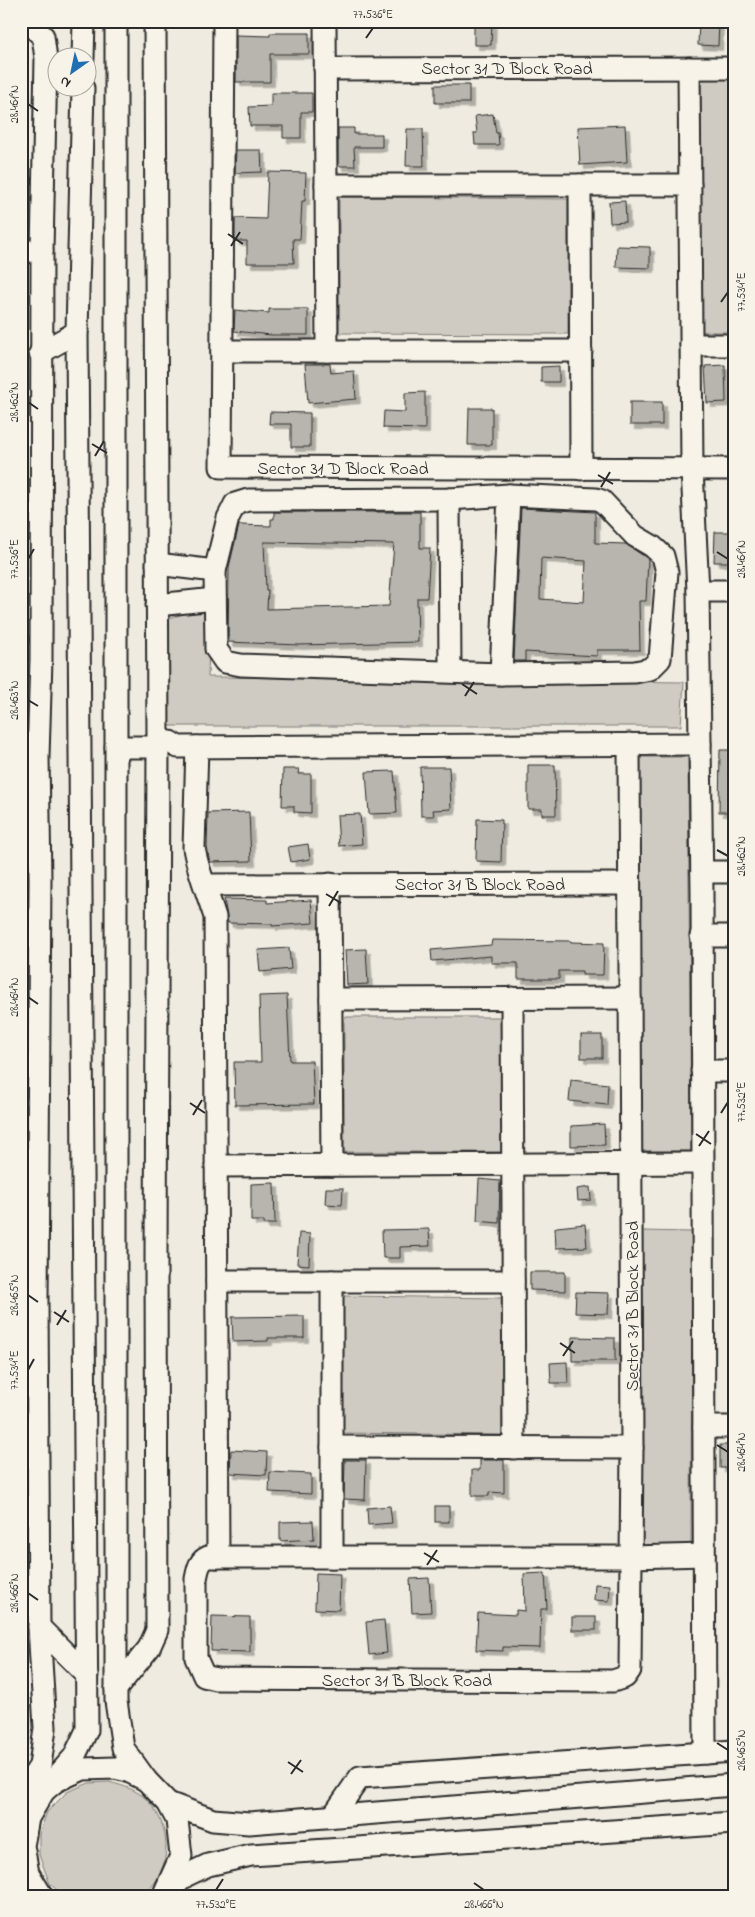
<svg xmlns="http://www.w3.org/2000/svg" width="755" height="1917" font-family="'Indie Flower',sans-serif">
	<style>
		.green { fill: #cfcbc2; stroke: #7d7b76 }
		.building { fill: #b8b5ae; stroke: #2b2b2b; fill-rule: evenodd; filter: url(#shadow) }
		.lines { fill: none; stroke-linecap: round; stroke-linejoin: round }
		.minor-casing { stroke: #2b2b2b; stroke-width: 25 }
		.minor { stroke: #f7f3e8; stroke-width: 21 }
		.ticks { fill: none; stroke: #2b2b2b; stroke-width: 2 }
		.labels { text-anchor: middle; stroke-width: 4; stroke-linejoin: round; paint-order: stroke }
		.street-label { font-size: 18px; fill: #2b2b2b; stroke: #f7f3e8 }
		.neatline { fill: none; stroke: #2b2b2b; stroke-width: 2 }
		.ticks-label { font-size: 12px; text-anchor: middle; fill: #2b2b2b }
	</style>
	<defs>
		<filter id="shadow"><feDropShadow dx="4.5" dy="4.5" stdDeviation="0" flood-color="#0004"/></filter>
	</defs>
	<rect width="100%" height="100%" fill="#efebe0"/>
	<filter id="ink" filterUnits="userSpaceOnUse"><feTurbulence type="fractalNoise" baseFrequency=".02" numOctaves="2"/><feDisplacementMap in="SourceGraphic" scale="10" xChannelSelector="R" yChannelSelector="G"/><feConvolveMatrix kernelMatrix="1 2 1 2 8 2 1 2 1" color-interpolation-filters="sRGB"/></filter>
	<g filter="url(#ink)">
		<!-- green -->
		<g class="green">
			<rect x="701" y="79" width="33" height="253"/>
			<polygon points="339,197 568,199 568,334 339,333"/>
			<polygon points="210,606 208,677 684,682 681,726 165,726 166,619"/>
			<polygon points="635,757 688,757 691,1151 638,1151"/>
			<rect x="344" y="1017" width="159" height="135"/>
			<polygon points="640,1231 692,1232 691,1549 640,1548"/>
			<polygon points="343,1296 503,1298 502,1435 342,1433"/>
			<path d="M 109,1782 C 124,1786 139,1790 150,1803 C 173,1830 172,1875 141,1896 L 64,1896 L 50,1884 L 39,1855 L 39,1834 L 47,1812 L 67,1792 L 89,1783 Z"/>
		</g>
		<!-- building -->
		<g class="building">
			<polygon points="474,21 492,21 491,45 474,45"/>
			<polygon points="699,21 719,21 718,46 698,45"/>
			<polygon points="270,33 309,33 309,54 270,54 270,82 236,82 236,35 270,36"/>
			<rect x="435" y="85" width="34" height="18"/>
			<polygon points="271,93 312,93 312,112 301,112 301,138 283,138 283,126 250,126 249,107 271,106"/>
			<polygon points="493,114 496,133 498,133 499,145 475,145 474,133 477,133 475,116"/>
			<polygon points="625,125 627,162 580,165 578,127"/>
			<polygon points="338,128 354,128 354,134 382,134 382,147 354,147 355,166 338,166"/>
			<polygon points="407,129 423,129 424,166 406,166"/>
			<polygon points="236,150 261,150 262,172 235,173"/>
			<polygon points="268,172 306,173 305,201 302,201 300,239 293,239 294,263 247,263 247,241 235,241 235,218 266,219"/>
			<polygon points="625,201 626,222 610,223 609,202"/>
			<polygon points="617,246 650,247 650,268 616,267"/>
			<polygon points="269,309 308,309 308,335 271,335 234,331 235,310 269,313"/>
			<polygon points="305,364 330,364 331,373 354,371 356,399 308,403"/>
			<polygon points="725,365 726,402 707,403 705,366"/>
			<polygon points="559,366 559,382 541,382 541,367"/>
			<polygon points="425,392 425,429 383,428 384,411 405,412 405,393"/>
			<rect x="630" y="402" width="32" height="23"/>
			<polygon points="469,408 492,408 492,445 468,445"/>
			<polygon points="270,412 310,413 310,447 291,447 291,424 269,424"/>
			<path d="M 521,508 L 595,512 L 595,543 L 626,544 L 648,559 L 646,601 L 639,601 L 640,650 L 597,650 L 597,656 L 525,652 L 525,661 L 514,661 ZM 541,558 L 586,561 L 584,602 L 540,599 Z"/>
			<path d="M 274,512 L 420,512 L 420,548 L 430,548 L 427,598 L 417,598 L 418,642 L 299,645 L 228,642 L 229,567 L 239,525 L 271,526 L 271,519 L 274,519 ZM 264,542 L 394,544 L 389,606 L 267,609 L 268,590 L 266,590 Z"/>
			<polygon points="715,532 734,532 734,562 714,562"/>
			<polygon points="720,750 734,750 734,812 719,812"/>
			<polygon points="528,765 555,765 556,815 542,815 542,809 528,809"/>
			<polygon points="420,767 449,767 451,809 433,810 434,816 421,816"/>
			<polygon points="283,769 299,769 298,774 311,774 311,813 294,812 294,806 282,806"/>
			<polygon points="394,771 397,813 369,814 366,772"/>
			<polygon points="249,812 251,861 210,862 207,847 208,813"/>
			<polygon points="360,814 362,844 339,846 337,815"/>
			<polygon points="477,819 502,820 501,862 476,861"/>
			<polygon points="308,844 310,859 291,862 288,847"/>
			<polygon points="224,899 267,900 267,903 311,900 313,923 272,926 272,924 228,923"/>
			<polygon points="492,940 571,941 571,942 604,943 603,975 582,975 582,971 559,971 559,979 518,979 518,963 491,963 491,956 432,961 431,950 491,945"/>
			<polygon points="289,948 291,969 260,972 258,950"/>
			<polygon points="366,949 368,984 347,985 345,950"/>
			<polygon points="287,995 290,1061 312,1061 314,1104 235,1105 234,1062 261,1062 259,996"/>
			<rect x="581" y="1035" width="21" height="23"/>
			<polygon points="571,1080 608,1084 607,1105 569,1101"/>
			<polygon points="604,1124 605,1145 571,1146 571,1126"/>
			<polygon points="479,1179 500,1181 499,1223 477,1221"/>
			<polygon points="274,1183 275,1224 264,1224 264,1221 251,1221 251,1184"/>
			<polygon points="590,1187 591,1200 578,1201 577,1189"/>
			<polygon points="326,1188 343,1188 342,1205 325,1204"/>
			<polygon points="585,1224 587,1247 556,1248 555,1228 557,1227"/>
			<polygon points="429,1229 430,1246 400,1247 400,1258 383,1258 382,1230"/>
			<polygon points="299,1233 310,1234 309,1265 297,1264"/>
			<polygon points="530,1272 565,1272 565,1291 530,1290"/>
			<polygon points="576,1292 609,1293 608,1314 575,1313"/>
			<polygon points="304,1316 304,1338 268,1338 268,1341 233,1342 232,1317"/>
			<polygon points="572,1337 615,1338 615,1361 572,1361"/>
			<polygon points="567,1362 568,1383 551,1383 550,1363"/>
			<rect x="720" y="1445" width="14" height="23"/>
			<polygon points="231,1450 267,1452 266,1475 230,1473"/>
			<polygon points="345,1460 366,1460 365,1500 344,1499"/>
			<polygon points="480,1460 504,1460 504,1493 489,1492 489,1496 472,1496 472,1470 480,1470"/>
			<polygon points="270,1472 311,1474 311,1494 269,1492"/>
			<polygon points="390,1506 392,1523 368,1525 367,1508"/>
			<rect x="435" y="1506" width="14" height="16"/>
			<polygon points="313,1521 314,1539 280,1541 280,1522"/>
			<polygon points="316,1573 340,1574 339,1610 315,1609"/>
			<polygon points="545,1573 547,1609 541,1609 540,1648 503,1647 503,1651 476,1650 478,1613 516,1615 516,1610 525,1611 524,1574"/>
			<polygon points="429,1578 431,1612 412,1613 410,1579"/>
			<polygon points="595,1584 610,1585 609,1601 594,1600"/>
			<polygon points="212,1616 250,1617 250,1652 211,1651"/>
			<rect x="572" y="1617" width="24" height="13"/>
			<polygon points="384,1620 387,1653 369,1655 366,1622"/>
		</g>
		<g class="lines">
			<defs>
				<g id="minor">
					<polyline points="25,21 43,36 46,59 42,251"/>
					<polyline points="116,21 116,1701 123,1748 146,1780 168,1803 177,1820 181,1856 163,1896"/>
					<polyline points="224,21 221,467 734,469"/>
					<polyline points="325,21 327,351"/>
					<polyline points="83,58 84,21"/>
					<polyline points="689,68 692,469 698,591"/>
					<polyline points="325,69 734,68"/>
					<polyline points="326,185 690,185"/>
					<polyline points="580,185 581,469"/>
					<polyline points="21,251 42,251 41,659 38,757 40,879 37,1302 39,1627 45,1728 40,1766 21,1794"/>
					<polyline points="691,345 734,345"/>
					<polyline points="222,351 581,351"/>
					<polyline points="40,353 77,332"/>
					<polygon points="509,495 596,499 602,501 635,536 652,546 663,556 667,572 660,659 650,669 635,672 501,674 241,665 225,662 216,649 215,571 228,518 235,504 248,500 449,499"/>
					<polyline points="449,499 450,671"/>
					<polyline points="157,564 215,571"/>
					<polyline points="157,605 215,599"/>
					<polyline points="501,674 509,495"/>
					<polyline points="158,741 170,742 178,747 700,744"/>
					<path d="M 629,744 L 632,1448 L 630,1670 L 625,1677 L 613,1681 L 216,1679 L 204,1676 L 196,1658 L 196,1579 C 198,1569 199,1561 208,1557 L 632,1557 L 704,1555"/>
					<polyline points="116,747 158,747"/>
					<path d="M 197,747 L 194,848 C 198,872 208,894 215,917 L 218,1557"/>
					<polyline points="702,872 734,872"/>
					<polyline points="330,884 332,1165"/>
					<polyline points="205,885 629,884"/>
					<polyline points="701,936 734,936"/>
					<polyline points="512,998 514,1448"/>
					<polyline points="331,999 630,998"/>
					<polyline points="702,1071 734,1071"/>
					<polyline points="216,1166 702,1163"/>
					<polyline points="217,1281 513,1281"/>
					<polyline points="332,1281 332,1557"/>
					<polyline points="704,1427 734,1427"/>
					<polyline points="332,1447 632,1448"/>
					<polyline points="39,1627 87,1675"/>
					<polyline points="116,1689 149,1648 157,1630 156,1258 158,741 155,21"/>
					<polyline points="705,1753 702,892 698,591 734,591"/>
					<polyline points="44,1791 74,1757 87,1730 77,332 83,88"/>
					<polyline points="168,1803 213,1820 249,1823 734,1785"/>
					<polyline points="333,1816 360,1777 734,1751"/>
					<polyline points="168,1892 185,1876 208,1865 251,1855 734,1823"/>
					<polyline points="42,1896 28,1873 23,1846 28,1818 44,1791 56,1781 83,1769 115,1768 128,1771 146,1780"/>
				</g>
			</defs>
			<!-- minor casing -->
			<use href="#minor" class="minor-casing"/>
			<!-- minor -->
			<use href="#minor" class="minor"/>
		</g>
	</g>
	<!-- ticks -->
	<path class="ticks" d="M 366,38 L 373,28M 28,104 L 38,111M 228,234 L 243,244M 231,246 L 240,232M 721,302 L 728,292M 28,402 L 38,409M 92,444 L 107,453M 95,456 L 104,441M 598,475 L 613,484M 601,487 L 610,472M 717,552 L 728,559M 28,559 L 34,549M 462,684 L 477,694M 465,696 L 474,682M 28,700 L 38,706M 717,850 L 728,856M 326,894 L 341,903M 329,906 L 338,891M 28,997 L 38,1004M 190,1103 L 205,1113M 721,1113 L 728,1102M 193,1115 L 202,1100M 696,1134 L 711,1144M 699,1146 L 709,1131M 28,1295 L 38,1302M 54,1312 L 69,1322M 57,1325 L 66,1310M 560,1343 L 575,1353M 563,1356 L 573,1341M 28,1370 L 34,1359M 717,1445 L 728,1452M 424,1553 L 439,1562M 427,1565 L 437,1550M 28,1593 L 38,1600M 717,1743 L 728,1750M 288,1762 L 303,1772M 291,1774 L 301,1760M 474,1883 L 484,1890M 216,1890 L 223,1879"/>
	<g class="labels">
		<!-- street labels -->
		<g class="street-label">
			<text x="507" y="74">Sector 31 D Block Road</text>
			<text x="343" y="474">Sector 31 D Block Road</text>
			<text x="480" y="890">Sector 31 B Block Road</text>
			<text transform="translate(632 1306) rotate(-90)" y="6">Sector 31 B Block Road</text>
			<text x="407" y="1686">Sector 31 B Block Road</text>
		</g>
	</g>
	<!-- margin -->
	<rect width="755" height="1917" fill="none" stroke="#f7f3e8" stroke-width="55"/>
	<!-- north arrow -->
	<g transform="translate(72 72) rotate(213)"><circle r="24" fill="#f7f3e8" stroke="#a5a39c"/>
	<path d="M0-4L9 19L0 12L-9 19Z" fill="#1f6fb2"/>
	<text y="-8" font-size="14" font-weight="bold" text-anchor="middle" fill="#2b2b2b">N</text>
	</g>
	<rect x="28" y="28" width="700" height="1862" class="neatline"/>
	<g class="ticks-label">
		<text x="373" y="18">77.536°E</text>
		<text transform="translate(14 104) rotate(-90)" y="4">28.461°N</text>
		<text transform="translate(741 292) rotate(-90)" y="4">77.534°E</text>
		<text transform="translate(14 402) rotate(-90)" y="4">28.462°N</text>
		<text transform="translate(741 559) rotate(-90)" y="4">28.461°N</text>
		<text transform="translate(14 559) rotate(-90)" y="4">77.536°E</text>
		<text transform="translate(14 700) rotate(-90)" y="4">28.463°N</text>
		<text transform="translate(741 856) rotate(-90)" y="4">28.462°N</text>
		<text transform="translate(14 997) rotate(-90)" y="4">28.464°N</text>
		<text transform="translate(741 1102) rotate(-90)" y="4">77.532°E</text>
		<text transform="translate(14 1295) rotate(-90)" y="4">28.465°N</text>
		<text transform="translate(14 1370) rotate(-90)" y="4">77.534°E</text>
		<text transform="translate(741 1452) rotate(-90)" y="4">28.464°N</text>
		<text transform="translate(14 1593) rotate(-90)" y="4">28.466°N</text>
		<text transform="translate(741 1750) rotate(-90)" y="4">28.465°N</text>
		<text x="216" y="1908">77.532°E</text>
		<text x="484" y="1908">28.466°N</text>
	</g>
</svg>
